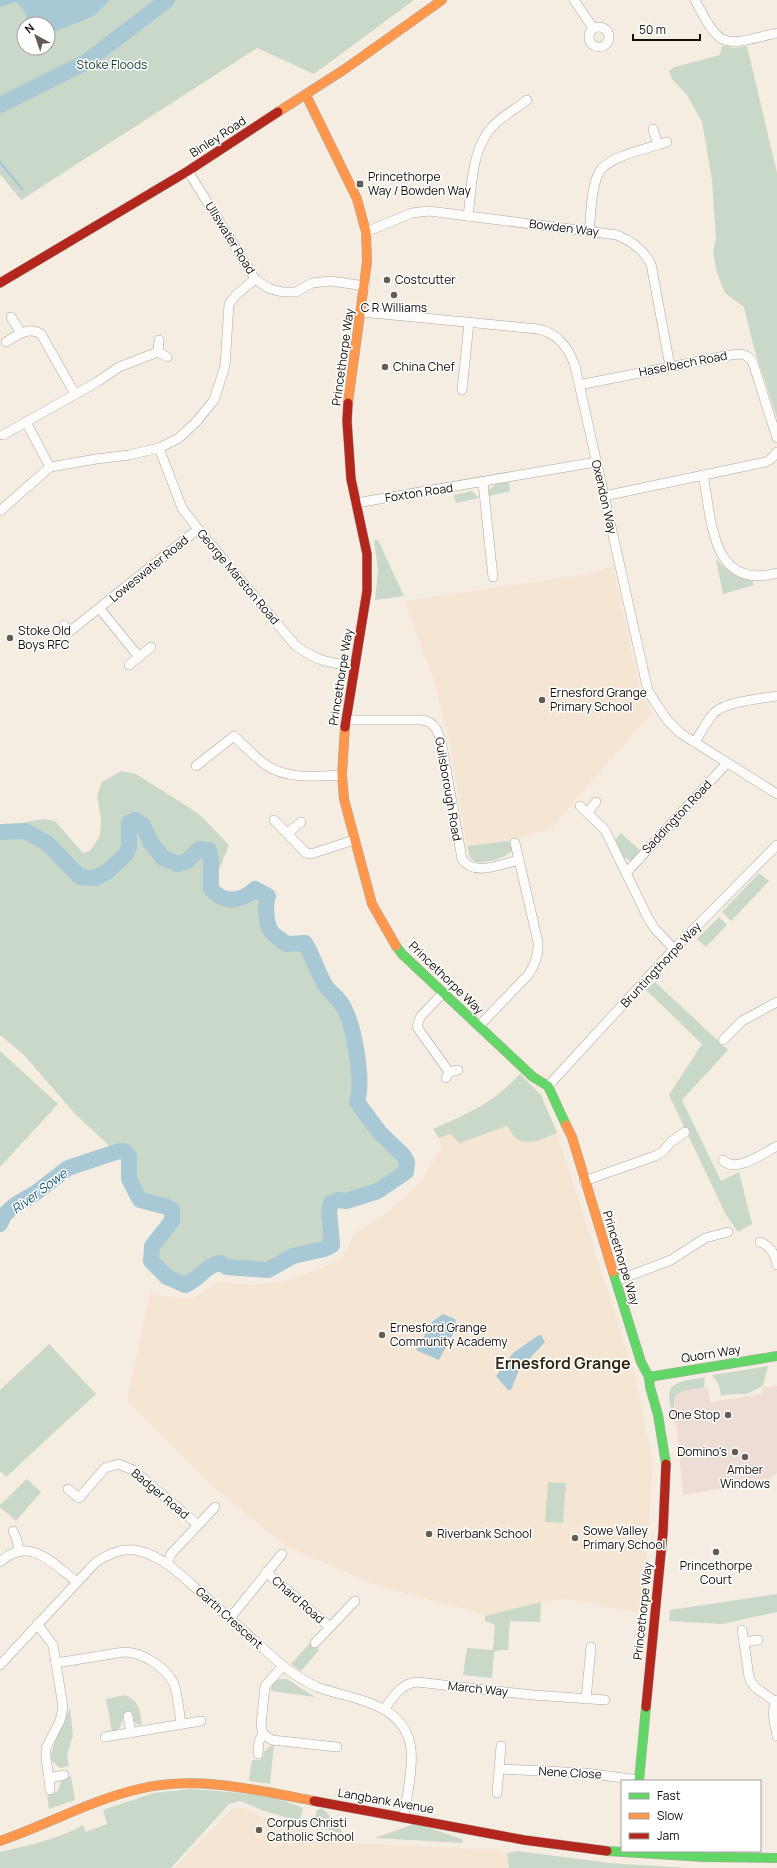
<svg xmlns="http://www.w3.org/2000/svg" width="777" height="1868" font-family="Manrope,sans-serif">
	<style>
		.commercial { fill: #eeddd4 }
		.built { fill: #f5e6d3 }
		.green { fill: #cad8ca; fill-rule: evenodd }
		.water { fill: #a7c8d4 }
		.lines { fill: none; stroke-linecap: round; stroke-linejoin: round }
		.stream { stroke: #a7c8d4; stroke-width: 2.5 }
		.river { stroke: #a7c8d4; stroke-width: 16 }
		.street-casing { stroke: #ada79e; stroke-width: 10 }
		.fast-casing { stroke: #ada79e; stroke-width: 10 }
		.slow-casing { stroke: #ada79e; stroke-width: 10 }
		.jam-casing { stroke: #ada79e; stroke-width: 10 }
		.street { stroke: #fefcfb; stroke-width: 9 }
		.fast { stroke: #63d668; stroke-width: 9 }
		.slow { stroke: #ff974d; stroke-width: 9 }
		.jam { stroke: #b3261e; stroke-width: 9 }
		.poi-dot { fill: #625c54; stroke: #fff; stroke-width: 1.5 }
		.labels { text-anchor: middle; stroke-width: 3; stroke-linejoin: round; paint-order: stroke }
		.park-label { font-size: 12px; fill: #123b2a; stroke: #fff }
		.street-label { font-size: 12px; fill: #130e08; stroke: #fff }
		.poi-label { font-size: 12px; fill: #130e08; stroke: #fff; text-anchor: start }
		.water-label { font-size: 13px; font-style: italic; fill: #16586f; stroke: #fff }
		.district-label { font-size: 16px; font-weight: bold; fill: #332717; stroke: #fff }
	</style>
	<rect width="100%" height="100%" fill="#f5ede2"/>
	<!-- commercial -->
	<polygon class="commercial" points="707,1386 710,1402 763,1394 762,1388 777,1386 777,1473 772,1477 765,1481 683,1495 674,1397 680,1391"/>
	<!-- built -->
	<g class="built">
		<polygon points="613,566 640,690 652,713 581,793 551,829 509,841 467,846 449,739 435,684 405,601 588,574"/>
		<polygon points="541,1095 555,1127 634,1372 653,1462 643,1614 567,1599 541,1602 485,1616 465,1609 378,1586 284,1545 218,1491 127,1401 150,1293 174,1298 191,1299 218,1282 253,1285 282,1282 329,1265 342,1258 356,1232 387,1213 423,1179 442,1146 439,1138"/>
		<polygon points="240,1807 262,1817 352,1843 499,1850 507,1853 509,1868 174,1868 229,1812 234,1808"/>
	</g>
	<!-- green -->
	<g class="green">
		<path d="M 0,0 L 414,0 L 314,74 L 257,48 L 21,200 L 0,174 ZM 24,24 L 48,24 L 48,48 L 24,48 Z"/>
		<polygon points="722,46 734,48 747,46 777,173 777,418 754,348 744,307 725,293 717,273 713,252 716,239 712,180 702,122 687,95 672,79 669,71 675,67 720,55"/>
		<polygon points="509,482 510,491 489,496 489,490 496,484"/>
		<polygon points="472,491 479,498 456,503 454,495"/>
		<polygon points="374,540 378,540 404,596 375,600 378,570"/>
		<path d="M 716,559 C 727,571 737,578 752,581 L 754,585 L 723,594 Z"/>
		<path d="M 121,771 L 136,774 L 190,808 L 202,817 L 229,845 L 221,865 L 210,882 L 211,889 L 216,896 L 227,901 L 249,895 L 255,889 L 268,896 C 265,904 266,924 271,931 C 274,936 282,940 286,944 L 305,943 C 313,956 317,972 325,985 C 330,993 339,998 343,1006 C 354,1026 363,1081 357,1102 L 380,1133 L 403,1155 L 407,1162 L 406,1172 L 378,1191 L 346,1201 L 338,1200 L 331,1203 L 329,1212 L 332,1245 L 324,1249 L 294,1256 L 268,1270 L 227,1267 L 220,1263 L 211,1265 L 196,1281 L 185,1285 L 167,1277 L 151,1261 L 152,1246 L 172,1221 L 172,1210 L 167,1207 L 140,1200 L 129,1179 L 129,1155 L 124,1151 L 116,1152 L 75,1114 L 24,1055 L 0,1035 L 0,828 L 5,832 L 25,822 L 44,819 L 55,821 L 83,853 L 90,851 L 100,836 L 101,818 L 97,796 L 102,782 Z"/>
		<polygon points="621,833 642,852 631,861 622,856 614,841"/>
		<path d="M 509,841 L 513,850 C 503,859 488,863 475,862 L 470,857 L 467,846 Z"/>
		<polygon points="759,873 769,881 731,921 722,912"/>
		<polygon points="719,917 727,925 706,947 697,939"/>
		<polygon points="655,982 728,1050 682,1100 721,1181 739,1172 752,1224 738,1232 726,1215 669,1095 702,1044 646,990"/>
		<polygon points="0,1051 58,1104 0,1167"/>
		<path d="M 520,1074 L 541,1095 L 557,1133 C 545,1137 530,1147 517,1139 C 513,1136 510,1130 507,1126 L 460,1143 L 450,1134 L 439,1138 L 433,1129 C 469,1113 492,1104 520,1074 Z"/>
		<polygon points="49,1344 96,1394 6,1477 0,1471 0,1390"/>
		<path d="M 768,1366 L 763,1386 C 758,1388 749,1394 744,1394 C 736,1394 729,1394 721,1396 L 719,1385 L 712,1375 Z"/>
		<path d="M 705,1377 L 704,1387 C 669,1393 673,1392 676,1427 C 666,1388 661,1384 705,1377 Z"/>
		<polygon points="27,1479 41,1492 16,1521 0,1507 0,1505"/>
		<polygon points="548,1482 566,1483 563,1523 545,1522"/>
		<polygon points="777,1594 777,1612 722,1624 669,1621 670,1610"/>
		<polygon points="541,1602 540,1622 510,1621 508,1650 499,1650 494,1652 492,1678 463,1675 467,1648 493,1650 495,1625 485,1621 485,1616"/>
		<polygon points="310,1643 319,1650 301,1671 291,1664"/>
		<polygon points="279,1679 287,1679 315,1697 271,1691 272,1684"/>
		<path d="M 125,1695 C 140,1702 140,1710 142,1725 L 136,1724 L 131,1716 L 123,1717 C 121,1725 121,1730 112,1732 L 106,1699 Z"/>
		<polygon points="70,1708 73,1735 67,1755 69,1766 60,1768 50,1759 57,1735"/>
		<polygon points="274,1745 270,1784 249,1781 252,1760 260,1760 264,1756 263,1753 269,1747"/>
		<polygon points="71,1776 75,1800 49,1809 47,1796 58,1791 61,1780"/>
		<path d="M 191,1789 C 228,1792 269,1793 303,1808 L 300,1821 L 267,1812 L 240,1801 L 229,1804 L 171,1868 L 0,1868 L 0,1852 C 29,1845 57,1840 83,1825 L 86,1832 L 107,1824 L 103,1810 L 154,1793 Z"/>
		<polygon points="322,1808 329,1815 344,1834 312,1826 317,1810"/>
		<polygon points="414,1824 433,1829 462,1839 463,1843 375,1838"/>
		<polygon points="517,1851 610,1863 688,1868 509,1868 507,1853"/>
	</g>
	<!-- water -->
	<g class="water">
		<polygon points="0,0 110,0 94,16 48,34 48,24 28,24 24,10 16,2 0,7"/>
		<polygon points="443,1314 455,1319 457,1326 439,1360 416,1350 433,1321"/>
		<polygon points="539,1335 541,1335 545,1342 519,1370 511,1390 508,1390 496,1376 513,1353"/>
	</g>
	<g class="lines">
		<!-- stream -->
		<polyline class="stream" points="0,162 22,189"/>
		<!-- river -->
		<g class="river">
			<polyline points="0,105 86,62 167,0"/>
			<path d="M 0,832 L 25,831 L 47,843 L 80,877 L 95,878 L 107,872 L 126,854 L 129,847 L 129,823 L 135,820 L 143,825 L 151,843 L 163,858 L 178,864 L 187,861 L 199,849 L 209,850 L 211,861 L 211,889 C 224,904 241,902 255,889 L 268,896 C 265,904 266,924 271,931 C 274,936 282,940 286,944 L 305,943 C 313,956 317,971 325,985 C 330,993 339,998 343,1006 C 354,1025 364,1081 357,1102 L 380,1133 L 403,1155 L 407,1162 L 406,1172 L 378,1191 L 346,1201 L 338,1200 L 331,1203 L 329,1212 L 332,1245 L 324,1249 L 293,1256 L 268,1270 L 227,1267 L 220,1263 C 204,1266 202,1278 185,1285 L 167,1277 L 151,1261 L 152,1246 L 172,1221 L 172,1210 L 167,1207 L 140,1200 L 129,1179 L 129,1156 L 124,1151 L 116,1152 L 68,1168 L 34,1194 L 15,1205 L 4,1215 L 0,1224"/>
		</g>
		<defs>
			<g id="street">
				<polyline points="574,0 593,28"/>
				<path d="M 695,0 C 722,52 723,45 777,33"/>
				<circle cx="599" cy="37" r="10"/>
				<polyline points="653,129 658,145"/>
				<polyline points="188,171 255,279 268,288 282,292 296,292 312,283 331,281 365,286"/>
				<path d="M 468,216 C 472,187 471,150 492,127 C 502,116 516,109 527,100"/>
				<path d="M 366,232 L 412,213 L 429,211 L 617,235 C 632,241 643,249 651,264 L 670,366"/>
				<path d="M 589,232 C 591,215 591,185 600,171 C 609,156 650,148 667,142"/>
				<path d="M 361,312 L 538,329 C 557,333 569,348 575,366 L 648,691 L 667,720 L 680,733 L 777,794"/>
				<polyline points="11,317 21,333"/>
				<polyline points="159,340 158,352 167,357"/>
				<path d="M 6,342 C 17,335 29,326 41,334 L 75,394"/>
				<path d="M 579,385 L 725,356 C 736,354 747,351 753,363 L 777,438"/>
				<polyline points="462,390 469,323"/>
				<polyline points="26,422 50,467"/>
				<polyline points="3,435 97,382 119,367 158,352"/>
				<path d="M 159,448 L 182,508 L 198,529 L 295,645 C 317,661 328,663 354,666"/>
				<polyline points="50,467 96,459 129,455 159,448 179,438 197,421 214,400 225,366 229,304 236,295 255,279"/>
				<path d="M 703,475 C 712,520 711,591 777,573"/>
				<polyline points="483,483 493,577"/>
				<polyline points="604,496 766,462 771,459 777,452"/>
				<polyline points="356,503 596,462"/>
				<polyline points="0,511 50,467"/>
				<polyline points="100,609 139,657"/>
				<polyline points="64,625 69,632 198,529"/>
				<polyline points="129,665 151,647"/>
				<path d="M 346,720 L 422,720 C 436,722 439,734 442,746 L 462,859 C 474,877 501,864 519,860"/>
				<path d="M 695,742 C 701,732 707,721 714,713 C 727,701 760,699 777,696"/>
				<path d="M 196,766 L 234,736 C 244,746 255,757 266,765 C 288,780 318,776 342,775"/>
				<polyline points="580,806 605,830 648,918 655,929 674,949"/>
				<polyline points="588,812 596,802"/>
				<polyline points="274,820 306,853 311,854 354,840"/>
				<polyline points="288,833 301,822"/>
				<polyline points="627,872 727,763"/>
				<polyline points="442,994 421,1016 419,1020 417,1027 449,1072"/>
				<path d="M 479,1026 L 528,975 C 535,965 539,954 538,942 L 515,843"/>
				<polyline points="723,1040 742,1021 777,1002"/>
				<polyline points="446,1078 449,1072 458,1070"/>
				<polyline points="548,1086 674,949 777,845"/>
				<path d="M 723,1160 C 735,1174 764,1153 777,1146"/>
				<polyline points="584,1181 655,1156 662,1152 671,1142 685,1132"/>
				<path d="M 760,1242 C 771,1246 775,1254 777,1265"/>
				<polyline points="616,1281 671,1260 705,1238 728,1232"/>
				<polyline points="68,1489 79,1498 105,1468 118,1464 133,1470 198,1525"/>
				<polyline points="13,1531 17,1540 19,1551"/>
				<path d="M 0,1562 C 29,1535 52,1563 76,1581"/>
				<polyline points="167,1564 171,1554 215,1507"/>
				<polyline points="266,1572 330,1627"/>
				<polyline points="230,1618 282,1554"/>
				<polyline points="37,1624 53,1645 63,1707 60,1721 46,1748 46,1759 49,1778 64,1775"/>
				<polyline points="742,1630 744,1642"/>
				<polyline points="758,1640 744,1642 749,1677 751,1682 756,1688 776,1702"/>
				<polyline points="315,1643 355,1601"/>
				<path d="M 56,1663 L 124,1652 C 142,1652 166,1667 174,1684 C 178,1696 179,1711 181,1724"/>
				<path d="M 0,1665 L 96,1562 C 109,1554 123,1547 139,1551 C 166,1557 187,1581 208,1599 C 233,1621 258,1644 283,1666 C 294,1674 305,1682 317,1687 C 353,1700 405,1702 411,1749 C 413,1771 407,1795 404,1816"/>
				<polyline points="586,1699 591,1647"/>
				<path d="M 777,1700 C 770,1711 775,1724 777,1736"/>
				<path d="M 387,1711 L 386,1707 C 394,1695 403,1683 417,1682 L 533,1695 L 605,1700"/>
				<polyline points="128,1716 131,1733"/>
				<polyline points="263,1734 272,1740 337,1747"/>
				<polyline points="105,1737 201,1721"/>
				<polyline points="258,1754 259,1741 263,1734 261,1725 265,1686 283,1666"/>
				<polyline points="500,1769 585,1773 639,1780"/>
				<polyline points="49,1778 50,1790"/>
				<polyline points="497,1793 501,1746"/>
			</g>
			<g id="fast">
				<polyline points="396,946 402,954 533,1077 548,1086 566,1125"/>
				<polyline points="613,1272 641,1362 649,1377 650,1387 658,1415 666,1464"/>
				<polyline points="649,1377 777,1356"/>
				<polyline points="639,1781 646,1707"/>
				<polyline points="607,1851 704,1857 777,1858"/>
			</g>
			<g id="slow">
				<polyline points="306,95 357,199 366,232 367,262 348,403"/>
				<polyline points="278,112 345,69 442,0"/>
				<polyline points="345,727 342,775 344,799 372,904 396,946"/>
				<polyline points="566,1125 572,1137 613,1272"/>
				<path d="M 0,1841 C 47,1825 91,1800 139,1789 C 197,1775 257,1790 314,1801"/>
			</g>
			<g id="jam">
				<polyline points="0,283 188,171 278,112"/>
				<polyline points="345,727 367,591 367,554 351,479 347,421 348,403"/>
				<polyline points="646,1707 663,1532 666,1464"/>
				<polyline points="314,1801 524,1840 607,1851"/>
			</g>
		</defs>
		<!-- street casing -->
		<use href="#street" class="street-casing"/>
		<!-- fast casing -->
		<use href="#fast" class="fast-casing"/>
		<!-- slow casing -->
		<use href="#slow" class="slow-casing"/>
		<!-- jam casing -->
		<use href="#jam" class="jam-casing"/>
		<!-- street -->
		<use href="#street" class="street"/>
		<!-- fast -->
		<use href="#fast" class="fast"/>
		<!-- slow -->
		<use href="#slow" class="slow"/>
		<!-- jam -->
		<use href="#jam" class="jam"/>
	</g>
	<!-- markers -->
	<g class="poi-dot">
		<rect x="356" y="180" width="8" height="8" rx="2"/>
		<circle cx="387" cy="280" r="4"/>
		<circle cx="394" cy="295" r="4"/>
		<circle cx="385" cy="367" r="4"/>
		<circle cx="10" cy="638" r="4"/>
		<circle cx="542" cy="700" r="4"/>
		<circle cx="382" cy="1335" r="4"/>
		<circle cx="728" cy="1415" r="4"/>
		<circle cx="735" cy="1452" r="4"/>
		<circle cx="745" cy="1457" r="4"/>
		<circle cx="429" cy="1534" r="4"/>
		<circle cx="575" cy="1538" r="4"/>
		<circle cx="716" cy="1552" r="4"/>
		<circle cx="259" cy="1830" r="4"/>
	</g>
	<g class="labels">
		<!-- park labels -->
		<g class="park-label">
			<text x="112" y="69">Stoke Floods</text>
		</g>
		<!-- street labels -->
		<g class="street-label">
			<text transform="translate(218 137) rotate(-33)" y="4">Binley Road</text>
			<text transform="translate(564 228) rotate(7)" y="4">Bowden Way</text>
			<text transform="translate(230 238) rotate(58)" y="4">Ullswater Road</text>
			<text transform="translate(343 357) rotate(-82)" y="4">Princethorpe Way</text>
			<text transform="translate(683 364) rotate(-11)" y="4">Haselbech Road</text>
			<text transform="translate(419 493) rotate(-9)" y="4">Foxton Road</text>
			<text transform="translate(604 497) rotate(77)" y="4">Oxendon Way</text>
			<text transform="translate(149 569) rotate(-39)" y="4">Loweswater Road</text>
			<text transform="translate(238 577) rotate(50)" y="4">George Marston Road</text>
			<text transform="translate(341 677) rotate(-81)" y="4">Princethorpe Way</text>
			<text transform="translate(448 789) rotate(80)" y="4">Guilsborough Road</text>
			<text transform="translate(677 817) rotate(-47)" y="4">Saddington Road</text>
			<text transform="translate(661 965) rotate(-47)" y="4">Bruntingthorpe Way</text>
			<text transform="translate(446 978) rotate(44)" y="4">Princethorpe Way</text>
			<text transform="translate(621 1258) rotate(73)" y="4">Princethorpe Way</text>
			<text transform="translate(711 1354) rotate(-9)" y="4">Quorn Way</text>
			<text transform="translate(160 1494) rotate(40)" y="4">Badger Road</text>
			<text transform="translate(298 1600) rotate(41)" y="4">Chard Road</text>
			<text transform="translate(643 1611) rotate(-84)" y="4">Princethorpe Way</text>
			<text transform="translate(229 1618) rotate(42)" y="4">Garth Crescent</text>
			<text transform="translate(478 1689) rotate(6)" y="4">March Way</text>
			<text transform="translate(570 1773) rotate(3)" y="4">Nene Close</text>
			<text transform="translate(386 1801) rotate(10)" y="4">Langbank Avenue</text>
		</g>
		<!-- poi labels -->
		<g class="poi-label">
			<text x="368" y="181">Princethorpe<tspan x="368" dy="14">Way / Bowden Way</tspan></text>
			<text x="395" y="284">Costcutter</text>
			<text x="394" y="312" text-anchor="middle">C R Williams</text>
			<text x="393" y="371">China Chef</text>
			<text x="18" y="635">Stoke Old<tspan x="18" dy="14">Boys RFC</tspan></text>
			<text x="550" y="697">Ernesford Grange<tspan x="550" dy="14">Primary School</tspan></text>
			<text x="390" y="1332">Ernesford Grange<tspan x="390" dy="14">Community Academy</tspan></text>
			<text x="720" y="1419" text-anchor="end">One Stop</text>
			<text x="727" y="1456" text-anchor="end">Domino's</text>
			<text x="745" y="1474" text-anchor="middle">Amber<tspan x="745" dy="14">Windows</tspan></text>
			<text x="583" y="1535">Sowe Valley<tspan x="583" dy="14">Primary School</tspan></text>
			<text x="437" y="1538">Riverbank School</text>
			<text x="716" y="1570" text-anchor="middle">Princethorpe<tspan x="716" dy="14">Court</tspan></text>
			<text x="267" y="1827">Corpus Christi<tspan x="267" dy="14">Catholic School</tspan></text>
		</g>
		<!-- water labels -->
		<g class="water-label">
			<text transform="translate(39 1191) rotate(-37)" y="5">River Sowe</text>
		</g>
		<!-- district labels -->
		<g class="district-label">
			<text x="563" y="1369">Ernesford Grange</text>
		</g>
	</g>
	<!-- legend -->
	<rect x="621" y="1780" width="140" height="72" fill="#ffffff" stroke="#a19f9c"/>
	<rect x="629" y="1793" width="20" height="6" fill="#63d668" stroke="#a19f9c"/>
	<text x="657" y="1800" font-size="12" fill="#130e08">Fast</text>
	<rect x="629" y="1813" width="20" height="6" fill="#ff974d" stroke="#a19f9c"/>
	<text x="657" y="1820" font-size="12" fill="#130e08">Slow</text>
	<rect x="629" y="1833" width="20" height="6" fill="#b3261e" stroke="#a19f9c"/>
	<text x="657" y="1840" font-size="12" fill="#130e08">Jam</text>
	<!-- north arrow -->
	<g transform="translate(36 36) rotate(320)"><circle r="19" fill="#ffffff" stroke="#a19f9c"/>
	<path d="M0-3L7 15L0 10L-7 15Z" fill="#625c54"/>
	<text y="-6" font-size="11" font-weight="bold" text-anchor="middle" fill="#130e08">N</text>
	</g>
	<!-- scale -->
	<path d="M633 34v6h67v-6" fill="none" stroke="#130e08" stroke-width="2"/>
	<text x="639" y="34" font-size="12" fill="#130e08" stroke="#ffffff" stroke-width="3" paint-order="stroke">50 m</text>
</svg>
